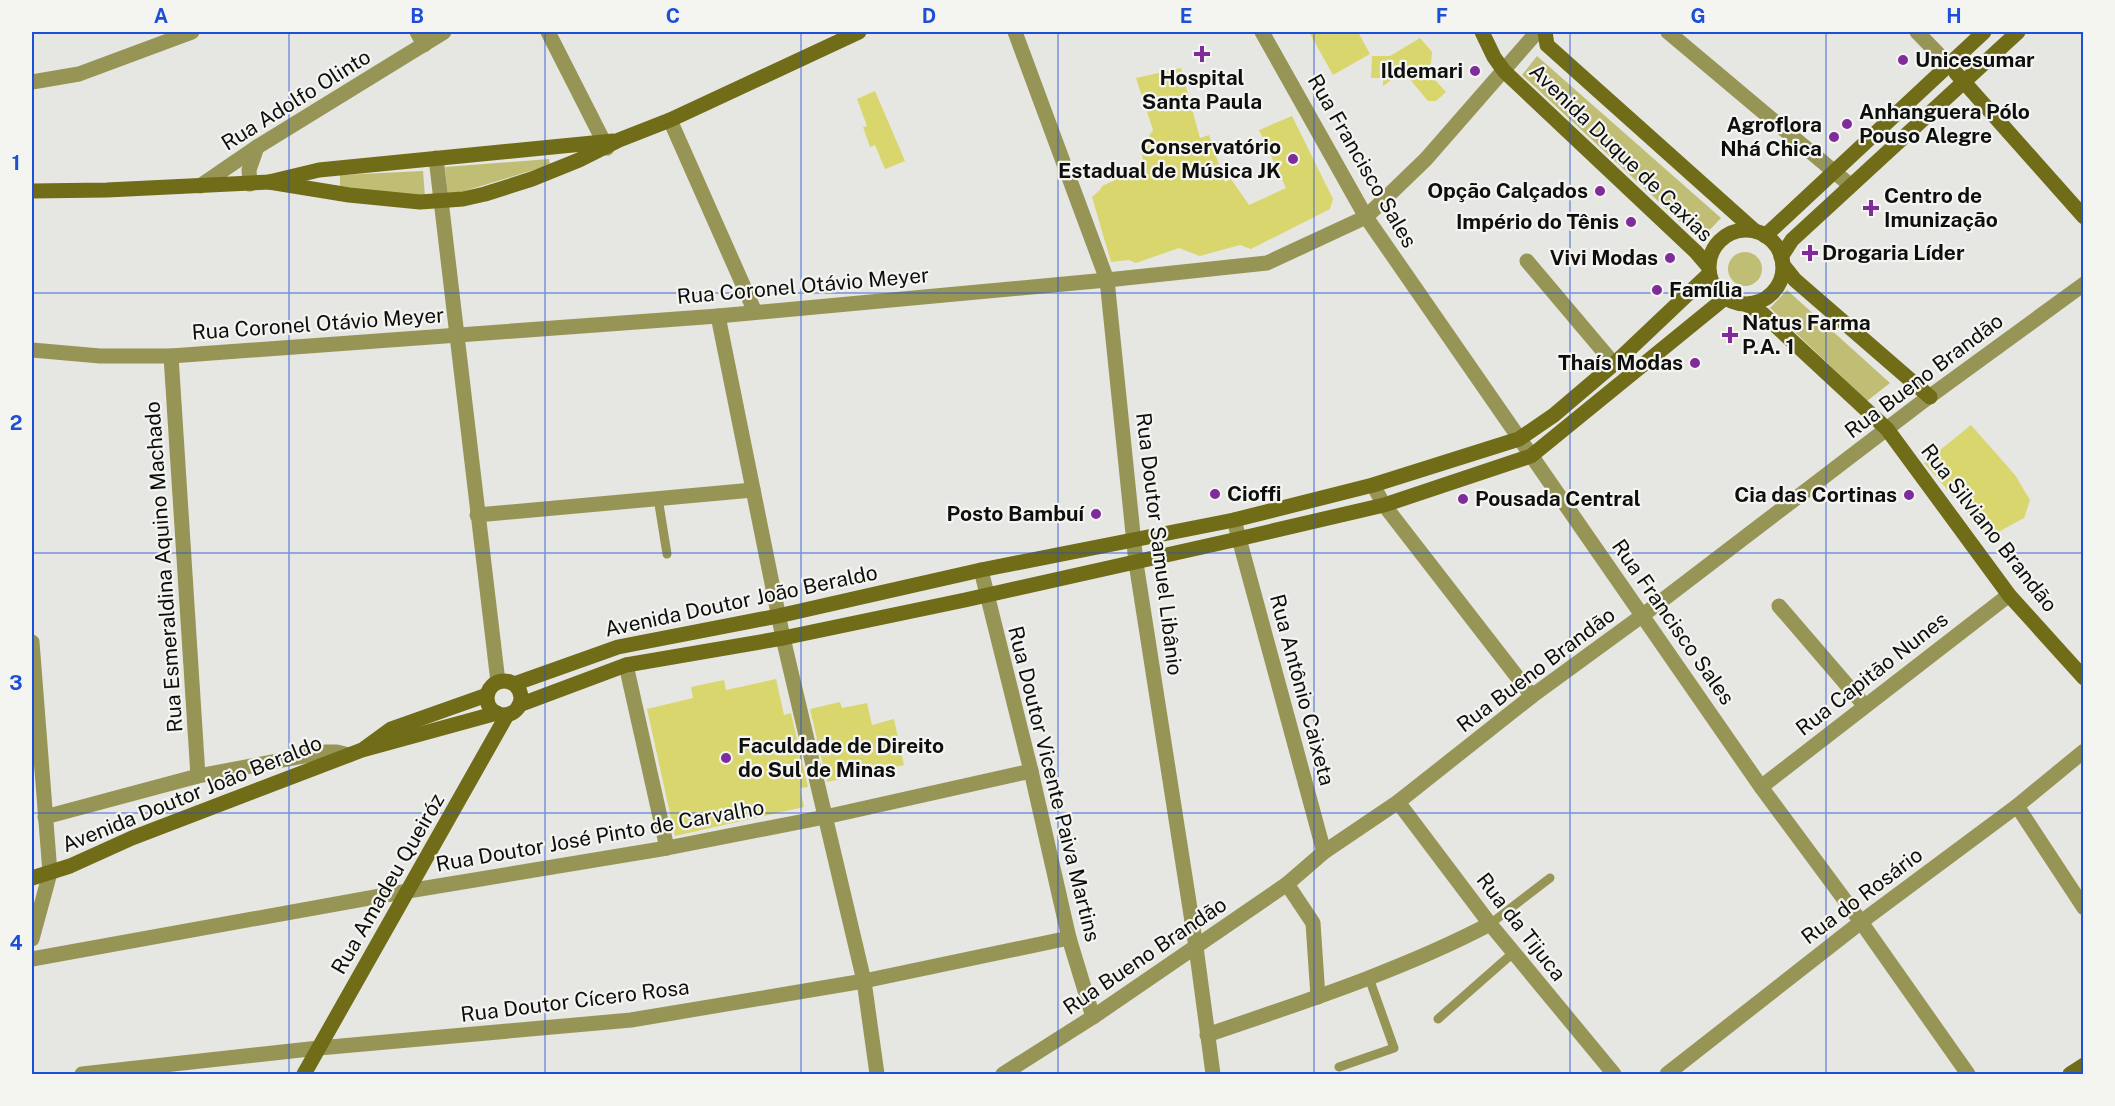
<svg xmlns="http://www.w3.org/2000/svg" width="2115" height="1106" font-family="'Public Sans',sans-serif">
	<style>
		.park { fill: #c0bd75 }
		.building { fill: #dad66e }
		.lines { fill: none; stroke-linecap: round; stroke-linejoin: round }
		.lane { stroke: #979556; stroke-width: 9 }
		.street { stroke: #979556; stroke-width: 15 }
		.secondary { stroke: #706c17; stroke-width: 15 }
		.grid { fill: none; stroke: #1d4ed8; stroke-width: 1.5; stroke-opacity: 0.55 }
		.poi-dot { fill: #7f2b9a; stroke: #f4f4f1; stroke-width: 2 }
		.labels { text-anchor: middle; stroke-width: 4.5; stroke-linejoin: round; paint-order: stroke }
		.poi-label { font-size: 21px; font-weight: bold; fill: #0e0e0d; stroke: #f4f4f1; text-anchor: start }
		.street-label { font-size: 21px; fill: #0e0e0d; stroke: #f4f4f1 }
		.neatline { fill: none; stroke: #1d4ed8; stroke-width: 2 }
		.grid-label { font-size: 20px; text-anchor: middle; font-weight: bold; fill: #1d4ed8 }
	</style>
	<rect width="100%" height="100%" fill="#e6e6e3"/>
	<!-- park -->
	<g class="park">
		<polygon points="1537,56 1721,218 1700,240 1522,75"/>
		<polygon points="549,159 550,165 448,196 445,167"/>
		<polygon points="423,171 425,197 340,187 340,175"/>
		<circle cx="1745" cy="269" r="17"/>
		<polygon points="1787,290 1890,383 1867,401 1770,308"/>
	</g>
	<!-- building -->
	<g class="building">
		<polygon points="1309,32 1358,32 1370,54 1333,75"/>
		<polygon points="1420,38 1432,52 1431,63 1425,69 1446,92 1436,101 1428,101 1403,71 1383,86 1383,78 1371,78 1372,56 1390,56"/>
		<polygon points="1181,68 1200,138 1209,135 1225,182 1231,179 1249,205 1286,188 1259,130 1292,116 1333,199 1330,209 1251,249 1240,245 1200,256 1179,248 1136,263 1129,260 1111,262 1092,197 1100,190 1102,186 1145,166 1140,149 1149,145 1149,136 1153,130 1136,78"/>
		<polygon points="875,91 905,161 885,169 875,145 870,147 863,127 867,126 857,99"/>
		<polygon points="1971,425 2015,475 2030,500 2024,518 1989,537 1924,463"/>
		<polygon points="776,679 784,715 791,713 808,787 800,788 804,807 675,836 647,709 693,698 691,687 724,680 726,690"/>
		<polygon points="840,702 842,708 867,703 872,725 894,719 904,765 827,782 810,709"/>
	</g>
	<g class="lines">
		<!-- lane -->
		<g class="lane">
			<polyline points="658,498 667,554"/>
			<polyline points="1490,924 1550,878"/>
			<polyline points="1438,1019 1513,953"/>
			<polyline points="1339,1067 1394,1048 1369,978"/>
		</g>
		<!-- street -->
		<g class="street">
			<polyline points="417,32 424,45"/>
			<polyline points="548,32 607,148"/>
			<polyline points="1015,32 1107,280 1136,563 1196,947 1213,1074"/>
			<polyline points="1262,32 1366,217 1761,787 1861,922 1968,1074"/>
			<polyline points="1668,32 1850,185"/>
			<polyline points="1917,32 1949,65"/>
			<polyline points="32,82 79,74 192,32"/>
			<polyline points="670,120 755,312"/>
			<polyline points="436,158 498,682"/>
			<polyline points="250,184 249,170 257,147"/>
			<polyline points="200,186 257,147 444,32"/>
			<polyline points="1527,261 1614,364"/>
			<polyline points="718,316 783,638 864,981 877,1074"/>
			<polyline points="32,350 100,356 171,356 718,316 1107,280 1267,263 1366,217 1426,159 1537,32"/>
			<polyline points="171,356 198,776"/>
			<polyline points="1373,485 1384,505 1532,696"/>
			<polyline points="477,515 753,490"/>
			<polyline points="1234,520 1324,852"/>
			<polyline points="981,570 1031,771 1069,938 1093,1017"/>
			<polyline points="1779,606 1865,706"/>
			<polyline points="32,642 50,873 32,939"/>
			<polyline points="626,665 667,848"/>
			<polyline points="1761,787 2009,595"/>
			<polyline points="1398,802 1490,924 1614,1074"/>
			<polyline points="2017,806 2084,908"/>
			<polyline points="45,817 198,776 325,752 337,752 349,755"/>
			<polyline points="1287,884 1313,923 1318,997"/>
			<polyline points="32,959 408,891 667,848 825,817 1031,771"/>
			<path d="M 1207,1035 C 1303,1002 1400,971 1490,924"/>
			<polyline points="82,1074 319,1048 631,1020 864,981 1069,938"/>
			<polyline points="1003,1074 1093,1017 1287,884 1324,852 1398,802 1532,696 1643,615 1918,405 2084,284"/>
			<polyline points="1667,1074 1861,922 2017,806 2084,751"/>
		</g>
		<!-- secondary -->
		<g class="secondary">
			<polyline points="1482,32 1494,57 1504,71 1696,252 1708,266"/>
			<polyline points="1545,32 1547,45 1755,231"/>
			<polyline points="1956,73 2084,217"/>
			<polyline points="269,182 349,195 420,202 463,199 485,194 532,179 579,160 619,140 670,120 859,32"/>
			<polyline points="32,191 107,190 269,182 319,170 613,141"/>
			<circle cx="1746" cy="267" r="37"/>
			<polyline points="1765,236 1984,32"/>
			<polyline points="1781,257 1792,240 2018,32"/>
			<polyline points="1783,265 1795,280 1930,397"/>
			<polyline points="1747,305 1763,314 1887,429 2009,595 2084,678"/>
			<circle cx="504" cy="698" r="17"/>
			<polyline points="514,684 618,647 778,616 981,570 1234,520 1373,485 1519,439 1554,415 1614,364 1709,274"/>
			<polyline points="519,705 626,665 783,638 965,600 1238,539 1384,505 1531,456 1725,298"/>
			<polyline points="365,748 391,729 487,695"/>
			<polyline points="32,878 70,866 132,838 362,750 497,713"/>
			<polyline points="304,1074 507,715"/>
			<polyline points="2070,1074 2084,1065"/>
		</g>
	</g>
	<!-- grid -->
	<path class="grid" d="M 289,32 L 289,1074M 545,32 L 545,1074M 801,32 L 801,1074M 1058,32 L 1058,1074M 1314,32 L 1314,1074M 1570,32 L 1570,1074M 1826,32 L 1826,1074M 32,293 L 2084,293M 32,553 L 2084,553M 32,813 L 2084,813"/>
	<!-- markers -->
	<g class="poi-dot">
		<path d="M1199 45h6v6h6v6h-6v6h-6v-6h-6v-6h6z"/>
		<circle cx="1903" cy="60" r="6"/>
		<circle cx="1475" cy="71" r="6"/>
		<circle cx="1847" cy="124" r="6"/>
		<circle cx="1834" cy="137" r="6"/>
		<circle cx="1293" cy="159" r="6"/>
		<circle cx="1600" cy="191" r="6"/>
		<path d="M1868 199h6v6h6v6h-6v6h-6v-6h-6v-6h6z"/>
		<circle cx="1631" cy="222" r="6"/>
		<path d="M1807 244h6v6h6v6h-6v6h-6v-6h-6v-6h6z"/>
		<circle cx="1670" cy="258" r="6"/>
		<circle cx="1657" cy="290" r="6"/>
		<path d="M1727 326h6v6h6v6h-6v6h-6v-6h-6v-6h6z"/>
		<circle cx="1695" cy="363" r="6"/>
		<circle cx="1215" cy="494" r="6"/>
		<circle cx="1909" cy="495" r="6"/>
		<circle cx="1463" cy="499" r="6"/>
		<circle cx="1096" cy="514" r="6"/>
		<circle cx="726" cy="758" r="6"/>
	</g>
	<g class="labels">
		<!-- poi labels -->
		<g class="poi-label">
			<text x="1915" y="67">Unicesumar</text>
			<text x="1463" y="78" text-anchor="end">Ildemari</text>
			<text x="1202" y="85" text-anchor="middle">Hospital<tspan x="1202" dy="24">Santa Paula</tspan></text>
			<text x="1859" y="119">Anhanguera Pólo<tspan x="1859" dy="24">Pouso Alegre</tspan></text>
			<text x="1822" y="132" text-anchor="end">Agroflora<tspan x="1822" dy="24">Nhá Chica</tspan></text>
			<text x="1281" y="154" text-anchor="end">Conservatório<tspan x="1281" dy="24">Estadual de Música JK</tspan></text>
			<text x="1588" y="198" text-anchor="end">Opção Calçados</text>
			<text x="1884" y="203">Centro de<tspan x="1884" dy="24">Imunização</tspan></text>
			<text x="1619" y="229" text-anchor="end">Império do Tênis</text>
			<text x="1822" y="260">Drogaria Líder</text>
			<text x="1658" y="265" text-anchor="end">Vivi Modas</text>
			<text x="1669" y="297">Família</text>
			<text x="1742" y="330">Natus Farma<tspan x="1742" dy="24">P.A. 1</tspan></text>
			<text x="1683" y="370" text-anchor="end">Thaís Modas</text>
			<text x="1227" y="501">Cioffi</text>
			<text x="1897" y="502" text-anchor="end">Cia das Cortinas</text>
			<text x="1475" y="506">Pousada Central</text>
			<text x="1084" y="521" text-anchor="end">Posto Bambuí</text>
			<text x="738" y="753">Faculdade de Direito<tspan x="738" dy="24">do Sul de Minas</tspan></text>
		</g>
		<!-- street labels -->
		<g class="street-label">
			<text transform="translate(296 100) rotate(-32)" y="7">Rua Adolfo Olinto</text>
			<text transform="translate(1621 153) rotate(44)" y="7">Avenida Duque de Caxias</text>
			<text transform="translate(1362 161) rotate(60)" y="7">Rua Francisco Sales</text>
			<text transform="translate(803 286) rotate(-5)" y="7">Rua Coronel Otávio Meyer</text>
			<text transform="translate(318 324) rotate(-4)" y="7">Rua Coronel Otávio Meyer</text>
			<text transform="translate(1924 376) rotate(-37)" y="7">Rua Bueno Brandão</text>
			<text transform="translate(1989 528) rotate(52)" y="7">Rua Silviano Brandão</text>
			<text transform="translate(1159 544) rotate(83)" y="7">Rua Doutor Samuel Libânio</text>
			<text transform="translate(164 567) rotate(-94)" y="7">Rua Esmeraldina Aquino Machado</text>
			<text transform="translate(741 601) rotate(-12)" y="7">Avenida Doutor João Beraldo</text>
			<text transform="translate(1673 622) rotate(55)" y="7">Rua Francisco Sales</text>
			<text transform="translate(1536 670) rotate(-37)" y="7">Rua Bueno Brandão</text>
			<text transform="translate(1872 674) rotate(-38)" y="7">Rua Capitão Nunes</text>
			<text transform="translate(1302 690) rotate(75)" y="7">Rua Antônio Caixeta</text>
			<text transform="translate(1054 784) rotate(76)" y="7">Rua Doutor Vicente Paiva Martins</text>
			<text transform="translate(192 794) rotate(-22)" y="7">Avenida Doutor João Beraldo</text>
			<text transform="translate(600 836) rotate(-10)" y="7">Rua Doutor José Pinto de Carvalho</text>
			<text transform="translate(388 884) rotate(-60)" y="7">Rua Amadeu Queiróz</text>
			<text transform="translate(1862 896) rotate(-37)" y="7">Rua do Rosário</text>
			<text transform="translate(1521 927) rotate(52)" y="7">Rua da Tijuca</text>
			<text transform="translate(1145 956) rotate(-34)" y="7">Rua Bueno Brandão</text>
			<text transform="translate(575 1001) rotate(-7)" y="7">Rua Doutor Cícero Rosa</text>
		</g>
	</g>
	<!-- border -->
	<rect width="2115" height="1106" fill="none" stroke="#f4f4f1" stroke-width="66"/>
	<rect x="33" y="33" width="2049" height="1040" class="neatline"/>
	<g class="grid-label">
		<text x="161" y="23">A</text>
		<text x="417" y="23">B</text>
		<text x="673" y="23">C</text>
		<text x="929" y="23">D</text>
		<text x="1186" y="23">E</text>
		<text x="1442" y="23">F</text>
		<text x="1698" y="23">G</text>
		<text x="1954" y="23">H</text>
		<text x="16" y="170">1</text>
		<text x="16" y="430">2</text>
		<text x="16" y="690">3</text>
		<text x="16" y="950">4</text>
	</g>
</svg>
